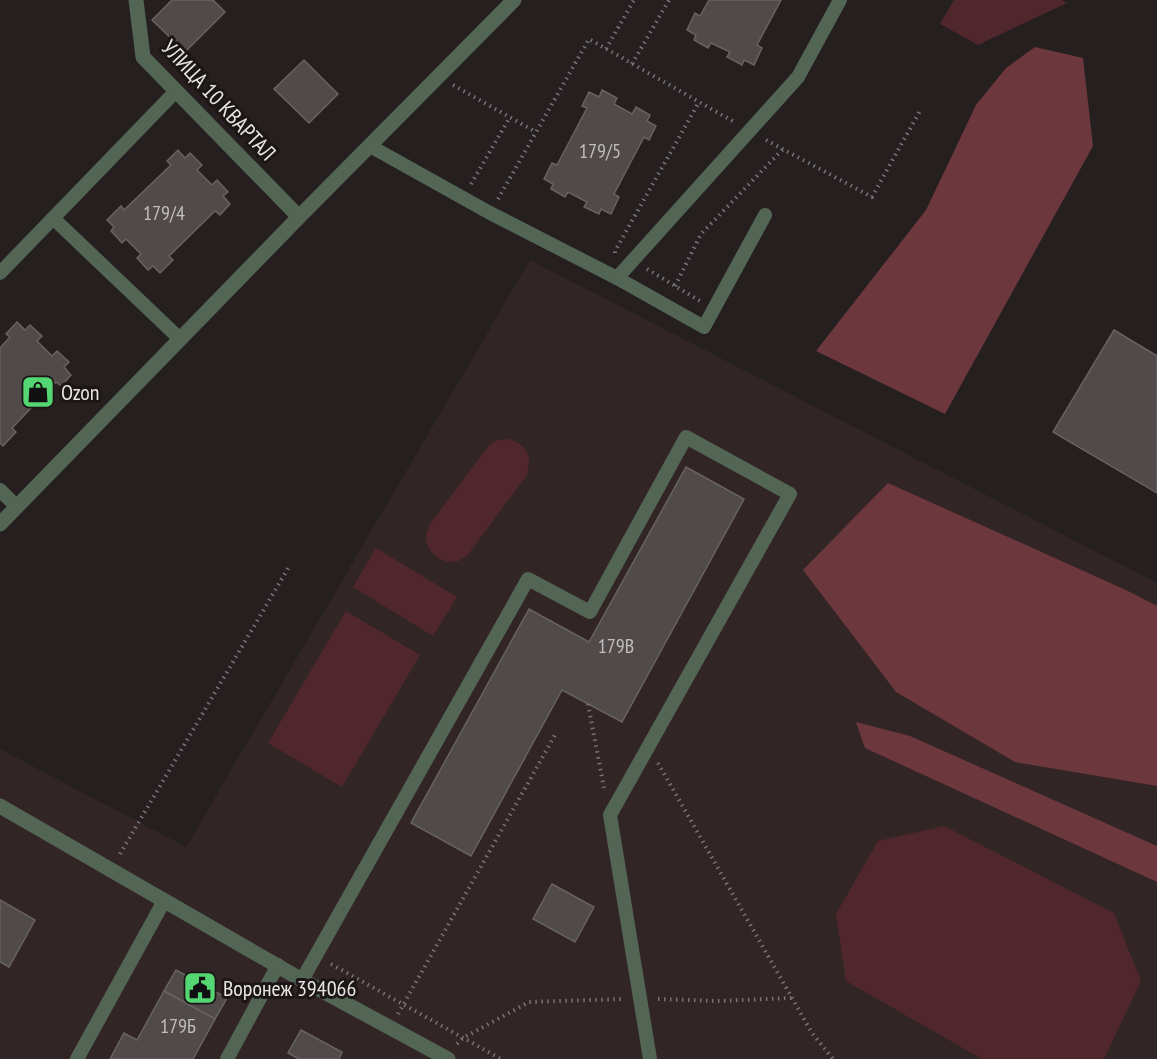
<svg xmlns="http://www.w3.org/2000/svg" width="1157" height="1059" font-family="'PT Sans Narrow',sans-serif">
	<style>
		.built { fill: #322526 }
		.green { fill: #4f272c }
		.forest { fill: #6c373d }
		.building { fill: #514a4b; stroke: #696262; stroke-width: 1.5 }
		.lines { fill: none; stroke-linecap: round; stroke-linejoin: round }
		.path { stroke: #787374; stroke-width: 4; stroke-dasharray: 1.5 4.5; stroke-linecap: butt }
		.service { stroke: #536555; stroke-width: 14 }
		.minor { stroke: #536555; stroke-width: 15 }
		.labels { text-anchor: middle; stroke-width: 6; stroke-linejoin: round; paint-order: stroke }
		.number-label { font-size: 20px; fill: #c3bebe }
		.street-label { font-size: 22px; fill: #e9e5e5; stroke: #1c1616 }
		.poi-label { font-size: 22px; fill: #e9e5e5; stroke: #1c1616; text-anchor: start }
	</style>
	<rect width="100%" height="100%" fill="#251f20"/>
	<!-- built -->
	<polygon class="built" points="530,260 1157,583 1157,1059 401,1059 399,1058 398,1059 0,1059 0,749 186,847"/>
	<!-- green -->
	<g class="green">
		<polygon points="954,0 1062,0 1067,3 978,45 940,24"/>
		<path d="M 508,439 C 528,445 532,455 527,475 L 467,556 C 464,557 461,560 458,561 C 442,565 425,552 426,535 C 427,534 429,527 429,525 L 490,444 L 498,440 Z"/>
		<polygon points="376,548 457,597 433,636 353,587"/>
		<polygon points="346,611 420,655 342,787 268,743"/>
		<polygon points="944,826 1114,913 1141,981 1104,1059 982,1059 846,981 836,914 878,841"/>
	</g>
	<!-- forest -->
	<g class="forest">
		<polygon points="1035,47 1083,58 1093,146 945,414 816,351 926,210 976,105 1006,68"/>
		<polygon points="888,483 1128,591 1157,606 1157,786 1015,762 896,692 803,570"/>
		<polygon points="856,722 910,736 1157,846 1157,882 865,748"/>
	</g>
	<!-- building -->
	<g class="building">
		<polygon points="172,0 213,0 225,12 185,52 152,20"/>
		<polygon points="709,0 781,0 757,45 762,48 754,65 744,60 742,65 727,57 730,52 711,43 708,48 694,40 696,35 687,30 695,13 700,16"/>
		<polygon points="304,60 338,94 309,123 274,89"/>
		<polygon points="602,90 617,98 614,104 632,114 636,107 650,115 647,121 656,126 649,140 644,137 614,194 619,197 611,214 601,209 599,214 584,207 587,202 568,192 565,197 551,189 553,184 544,179 552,163 557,165 587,108 582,106 589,92 599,97"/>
		<polygon points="178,150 185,158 190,153 202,165 197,170 212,185 217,180 228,192 223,196 230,204 220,215 215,211 169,256 173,260 160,273 153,266 148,270 137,258 141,254 126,239 122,243 111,231 114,227 107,220 121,206 124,210 171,165 167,161"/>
		<polygon points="17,322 25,330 30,325 42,336 37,341 52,356 57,351 69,362 64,367 71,375 61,386 56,382 12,428 16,432 3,446 0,443 0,348 10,337 6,334"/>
		<polygon points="1114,330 1157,356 1157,493 1053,432"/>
		<polygon points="686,467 744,499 622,722 562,690 471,856 411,823 529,609 589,642"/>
		<polygon points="552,884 594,907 575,942 533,919"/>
		<polygon points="0,900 35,920 9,967 0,962"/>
		<polygon points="176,970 227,998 215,1019 164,991"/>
		<polygon points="164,991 215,1019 193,1059 110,1059 124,1033 137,1040"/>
		<polygon points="301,1030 342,1052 339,1059 299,1059 288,1053"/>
	</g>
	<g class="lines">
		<!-- path -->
		<g class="path">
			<polyline points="606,49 634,0"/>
			<polyline points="632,64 669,0"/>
			<polyline points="453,85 536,132"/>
			<polyline points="766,140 872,197 921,109"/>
			<polyline points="471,184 510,117"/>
			<polyline points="498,199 589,39 736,123"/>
			<polyline points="615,253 615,251 699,102"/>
			<polyline points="647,269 700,301"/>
			<polyline points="675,286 701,234 783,149"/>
			<polyline points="588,704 604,788"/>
			<polyline points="658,763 812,1033 833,1059"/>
			<polyline points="120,854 290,565"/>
			<polyline points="331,964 501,1059"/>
			<polyline points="658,999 716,1001 792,998"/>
			<polyline points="398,1014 555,735"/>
			<polyline points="457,1044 463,1038 529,1002 624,999"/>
		</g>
		<!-- service -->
		<g class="service">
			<polyline points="370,146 490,213 617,278 798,77 840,0"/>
			<polyline points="53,218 180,339"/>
			<polyline points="0,273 176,91"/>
			<polyline points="617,278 704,327 765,215"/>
			<polyline points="0,490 17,507"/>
			<polyline points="302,980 528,579 590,612 686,437 790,494 610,815 650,1059"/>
			<polyline points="77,1059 164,901"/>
			<polyline points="227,1059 278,965"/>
		</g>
		<!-- minor -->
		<g class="minor">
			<polyline points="136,0 143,57 299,217"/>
			<polyline points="0,524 299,217 514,0"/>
			<polyline points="0,806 302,980 448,1059"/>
		</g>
	</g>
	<!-- icons -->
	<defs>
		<symbol id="shop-square" viewBox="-11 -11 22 22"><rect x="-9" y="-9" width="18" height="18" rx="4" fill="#54d672" stroke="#1c1616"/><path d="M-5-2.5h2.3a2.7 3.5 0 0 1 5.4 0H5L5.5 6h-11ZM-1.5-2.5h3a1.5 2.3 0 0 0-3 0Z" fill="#111"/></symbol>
		<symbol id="civic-square" viewBox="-11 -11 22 22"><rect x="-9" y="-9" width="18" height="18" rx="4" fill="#54d672" stroke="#1c1616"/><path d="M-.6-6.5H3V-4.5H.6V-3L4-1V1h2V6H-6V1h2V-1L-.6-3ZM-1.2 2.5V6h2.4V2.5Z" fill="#111"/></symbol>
	</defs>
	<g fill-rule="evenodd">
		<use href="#shop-square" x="19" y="373" width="38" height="38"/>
		<use href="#civic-square" x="181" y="969" width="38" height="38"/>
	</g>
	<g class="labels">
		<!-- number labels -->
		<g class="number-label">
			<text x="600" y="158">179/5</text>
			<text x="164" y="220">179/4</text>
			<text x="616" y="653">179В</text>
			<text x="178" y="1033">179Б</text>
		</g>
		<!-- street labels -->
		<g class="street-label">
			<text transform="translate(219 100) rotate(47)" y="8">УЛИЦА 10 КВАРТАЛ</text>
		</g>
		<!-- poi labels -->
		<g class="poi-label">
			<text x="61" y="400">Ozon</text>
			<text x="223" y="996">Воронеж 394066</text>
		</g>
	</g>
</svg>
